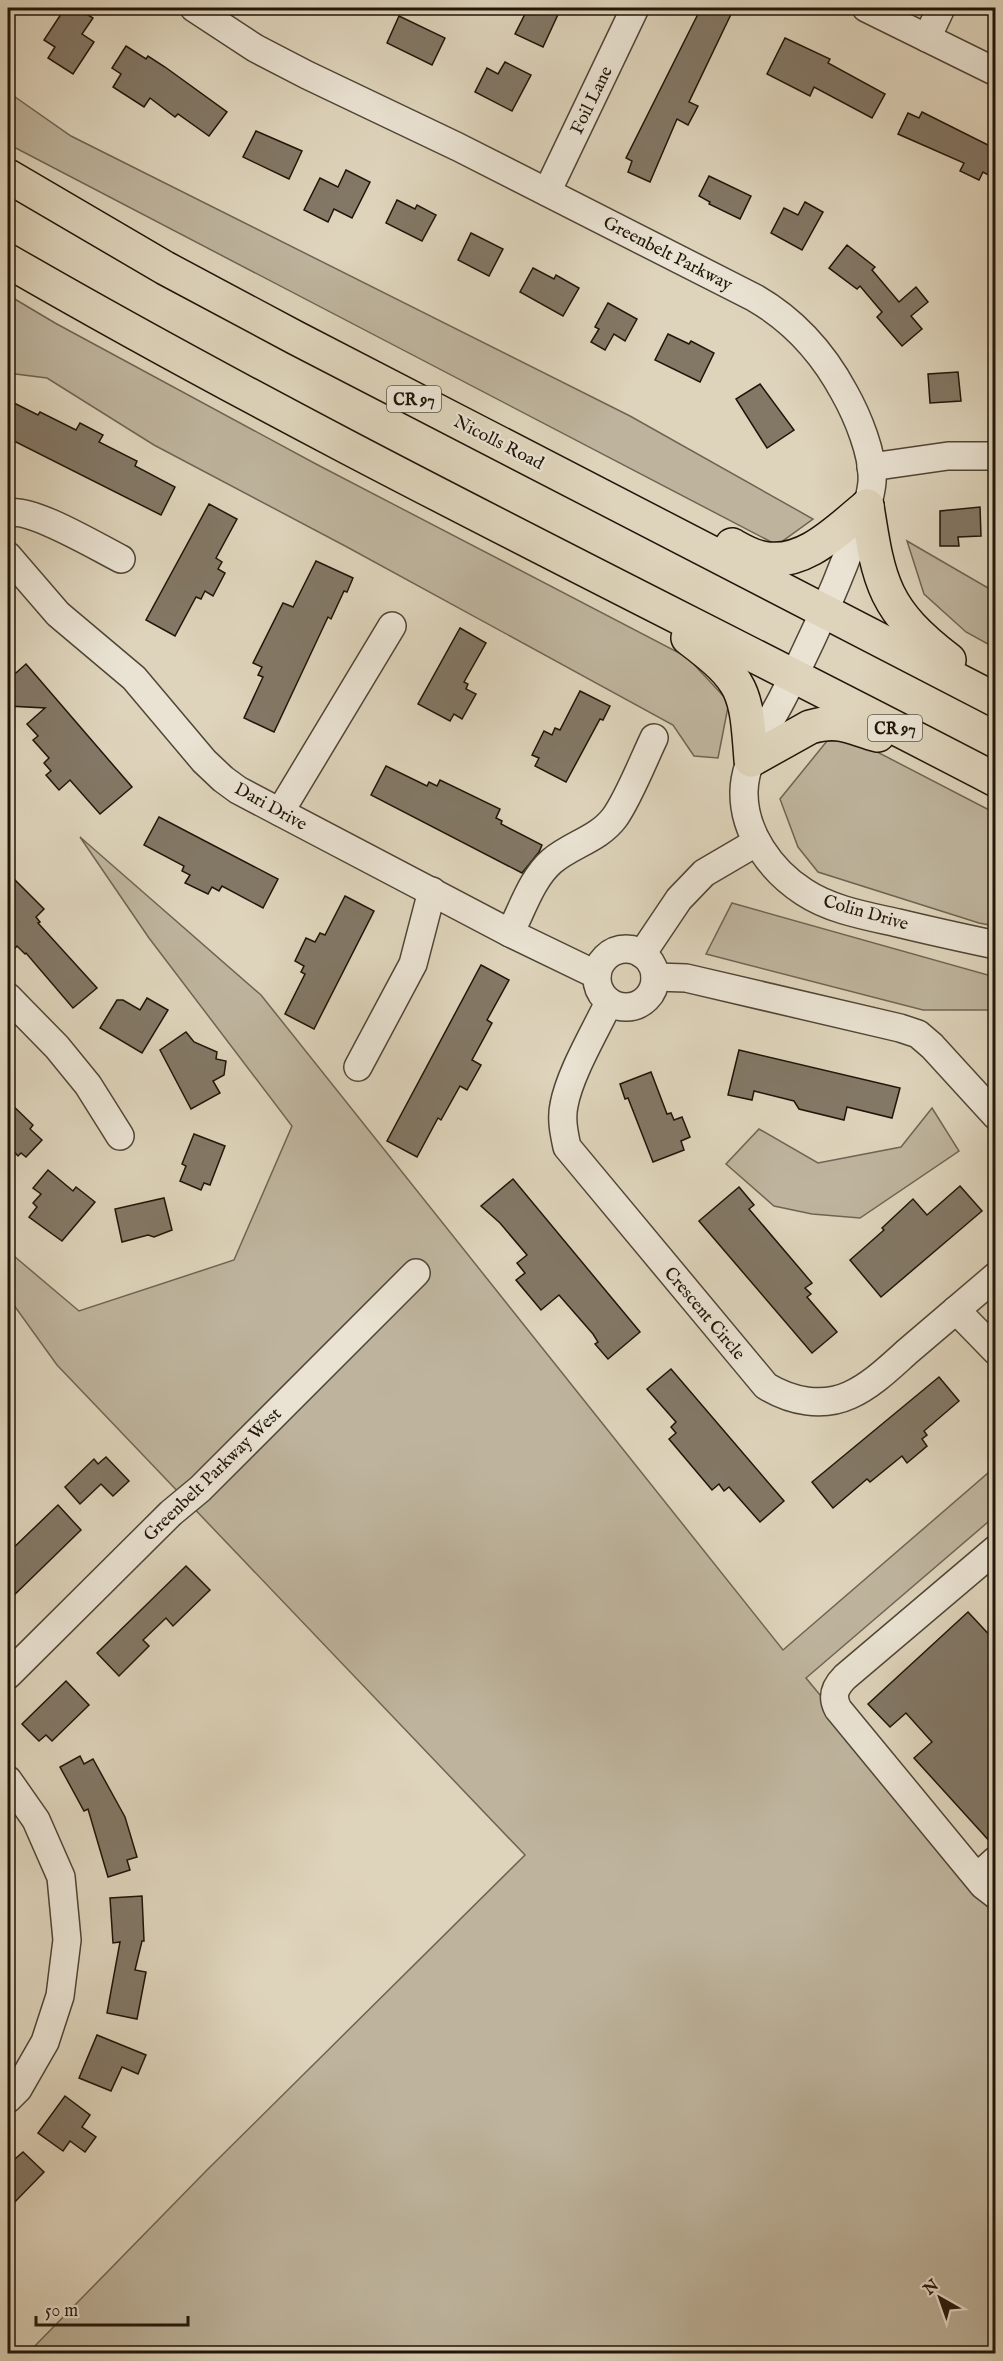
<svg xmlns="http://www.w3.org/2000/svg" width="1003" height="2361" font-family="'IM FELL English',serif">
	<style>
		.green { fill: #beb49d; stroke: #6f6453; stroke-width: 1.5 }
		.building { fill: #837866; stroke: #201509; stroke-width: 1.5 }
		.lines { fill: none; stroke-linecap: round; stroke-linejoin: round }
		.minor-casing { stroke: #504536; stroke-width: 30 }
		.highway-casing { stroke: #201509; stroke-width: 36 }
		.minor { stroke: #eae3d3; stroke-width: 27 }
		.highway { stroke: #ded4bb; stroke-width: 33 }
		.labels { text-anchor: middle; stroke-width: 4.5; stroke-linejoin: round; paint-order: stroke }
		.shield { fill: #eae3d3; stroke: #5d5346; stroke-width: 1.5 }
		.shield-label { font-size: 16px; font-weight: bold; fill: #201509 }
		.street-label { font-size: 18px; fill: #201509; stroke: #eae3d3 }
	</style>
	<rect width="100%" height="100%" fill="#ded4bb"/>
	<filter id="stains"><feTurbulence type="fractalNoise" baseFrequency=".00333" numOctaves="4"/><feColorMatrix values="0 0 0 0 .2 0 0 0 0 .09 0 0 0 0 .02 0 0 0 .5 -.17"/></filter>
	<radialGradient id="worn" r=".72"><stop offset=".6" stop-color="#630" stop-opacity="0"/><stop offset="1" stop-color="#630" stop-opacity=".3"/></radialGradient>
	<!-- green -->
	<g class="green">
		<polygon points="8,92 71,136 630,416 813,519 777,545 8,144"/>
		<polygon points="8,295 55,323 316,464 687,657 729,702 718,758 694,756 673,725 347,547 154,445 47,378 8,373"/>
		<polygon points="907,541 995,592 995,648 966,632 924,594"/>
		<polygon points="827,741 856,741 995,813 995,926 979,923 818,872 798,847 780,799"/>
		<polygon points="80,837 261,995 783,1650 995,1467 995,1516 806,1678 995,1906 995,2353 28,2353 207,2170 525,1855 57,1365 8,1297 8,1251 79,1311 234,1260 292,1126 149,938"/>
		<polygon points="732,903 995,977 995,1010 923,1010 706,954"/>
		<polygon points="932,1108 959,1151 860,1218 812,1214 774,1206 726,1164 759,1129 818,1163 901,1147"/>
	</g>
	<!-- building -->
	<g class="building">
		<polygon points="65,8 77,8 93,18 82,34 94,42 73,74 48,58 55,47 44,40"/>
		<polygon points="528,8 561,8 543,47 515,34"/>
		<polygon points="701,8 734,8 689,102 698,106 688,125 677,119 650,182 628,172 632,161 626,158"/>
		<polygon points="399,16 445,38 432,65 387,43"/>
		<polygon points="785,38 830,59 828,63 885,94 872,118 814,87 810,96 767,74"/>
		<polygon points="126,46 146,59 148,56 165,67 227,112 209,136 178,114 175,117 150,98 144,107 113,87 121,74 112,68"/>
		<polygon points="505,62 531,75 512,111 475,92 487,68 498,74"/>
		<polygon points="922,112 996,149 996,179 983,172 979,180 960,171 964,163 898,134 908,113 919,118"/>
		<polygon points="256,131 302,151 289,179 243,157"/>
		<polygon points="346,170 370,182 352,218 334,209 328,222 304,210 320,178 338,187"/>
		<polygon points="709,176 751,196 740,219 709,204 710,202 699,196"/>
		<polygon points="397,200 415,209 417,205 436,215 422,241 386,223"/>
		<polygon points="805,202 823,212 802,250 771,233 784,208 798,215"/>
		<polygon points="471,233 503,249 489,276 458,260"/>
		<polygon points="847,245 875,267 872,270 899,302 916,287 928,302 911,316 922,329 902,346 877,317 882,312 860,286 857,289 829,268"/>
		<polygon points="533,268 554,279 556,275 579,288 563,316 520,292"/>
		<polygon points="608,303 637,319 625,341 614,334 605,350 591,342 599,329 595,327"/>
		<polygon points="668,334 689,344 691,341 714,353 700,382 655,360"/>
		<polygon points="958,372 961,401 930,403 928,374"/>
		<polygon points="760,384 794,430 767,448 736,399"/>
		<polygon points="8,400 38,415 40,412 76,430 80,423 103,435 99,442 137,461 135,466 175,487 161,515 8,438"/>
		<polygon points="209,504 237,519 216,558 222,562 218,569 225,573 213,596 205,591 201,599 196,597 175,636 146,620"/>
		<polygon points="980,507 981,536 958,537 959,546 940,546 940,511"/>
		<polygon points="316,561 353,578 347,592 344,591 331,619 328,617 274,732 244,718 263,677 258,675 262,667 253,663 283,603 293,607"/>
		<polygon points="460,628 486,643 464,682 468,684 466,689 476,694 462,719 454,714 450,721 418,704"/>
		<polygon points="26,664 132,787 100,814 70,780 59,790 46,775 51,771 44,763 49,758 33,740 38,736 27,724 45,708 8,706 8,680"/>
		<polygon points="580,691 610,706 603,720 600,719 566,782 535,766 539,758 532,755 544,731 552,735 555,728 560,730"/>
		<polygon points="386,766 427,786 429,782 437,786 440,780 500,809 496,818 502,821 501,824 542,845 539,852 522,873 371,795"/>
		<polygon points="159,817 278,879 263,908 222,886 219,891 212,887 208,894 185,883 190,875 182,871 184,866 144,845"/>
		<polygon points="8,873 44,909 36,917 40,922 38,923 97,988 73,1008 26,953 25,954 17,946 8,956"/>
		<polygon points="345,896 374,911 314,1029 285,1014 305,974 301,972 304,966 295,961 306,938 315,942 320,933 325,935"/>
		<polygon points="481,965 509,980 487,1020 492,1023 472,1060 481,1065 467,1090 460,1086 441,1120 438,1118 417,1157 387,1141"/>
		<polygon points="147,998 168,1010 142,1053 100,1028 117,1000 123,1000 140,1010"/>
		<polygon points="186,1032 194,1042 217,1052 216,1059 226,1061 224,1075 213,1081 220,1093 191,1109 160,1050"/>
		<polygon points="739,1050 900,1088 892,1118 847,1107 844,1120 799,1109 794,1101 754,1091 752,1100 728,1095"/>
		<polygon points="651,1072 667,1114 671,1113 674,1120 682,1117 690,1137 681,1141 684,1150 653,1162 628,1098 625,1099 620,1084"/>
		<polygon points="8,1101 33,1125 30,1129 42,1140 26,1157 21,1153 18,1156 8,1145"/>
		<polygon points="194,1134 225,1146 210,1185 204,1183 201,1190 180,1181 186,1166 182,1164"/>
		<polygon points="48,1170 73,1191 76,1187 95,1202 62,1241 29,1217 37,1207 33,1203 41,1194 33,1188"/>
		<polygon points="513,1179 640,1332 608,1359 595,1344 598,1342 593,1334 559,1295 541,1310 516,1280 525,1273 517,1263 527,1255 500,1223 481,1206"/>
		<polygon points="960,1186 982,1211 881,1297 850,1260 884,1230 882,1228 913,1199 927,1215"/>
		<polygon points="739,1187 754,1205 749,1209 812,1283 805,1288 811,1294 807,1297 837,1332 812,1353 699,1221"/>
		<polygon points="164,1198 172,1230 154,1237 148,1235 122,1242 115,1209"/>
		<polygon points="671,1369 784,1501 760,1522 729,1487 724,1491 719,1484 712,1490 669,1439 676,1433 671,1427 676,1422 647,1389"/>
		<polygon points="939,1377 959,1401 924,1431 927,1435 922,1439 927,1446 907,1463 902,1456 870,1482 867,1479 833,1508 812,1482"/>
		<polygon points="106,1457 129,1481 113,1496 101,1484 80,1504 65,1487 94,1459 98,1464"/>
		<polygon points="58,1505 81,1530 8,1601 8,1553"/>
		<polygon points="186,1566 210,1590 173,1626 166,1618 143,1640 149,1646 119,1676 97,1653"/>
		<polygon points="968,1612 996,1642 996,1845 993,1845 914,1758 932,1742 906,1713 890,1727 868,1704"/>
		<polygon points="66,1681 89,1705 52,1741 46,1735 39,1741 22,1724"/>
		<polygon points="80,1756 84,1764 93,1759 125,1817 137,1857 127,1860 130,1870 108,1877 88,1809 84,1811 60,1767"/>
		<polygon points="142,1896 144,1941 142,1941 135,1970 146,1972 137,2019 107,2013 120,1942 113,1943 110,1898"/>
		<polygon points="97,2035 146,2055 138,2074 122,2067 111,2091 79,2078"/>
		<polygon points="65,2096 90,2115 82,2127 96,2137 85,2152 70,2141 63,2151 38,2133"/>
		<polygon points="23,2152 44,2172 8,2209 8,2165"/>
	</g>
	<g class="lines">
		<defs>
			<g id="minor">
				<path d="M 194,8 L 255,48 L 307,75 L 458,147 L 755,298 C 793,320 823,353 844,392 C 857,415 874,455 872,482 C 870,505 859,526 851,546 C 831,599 808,649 782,699 C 767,728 745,758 744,791 C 743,832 771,871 804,892 C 831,910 867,916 898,923 C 931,931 963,938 996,945"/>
				<polyline points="866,8 996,72"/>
				<polyline points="927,38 941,8"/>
				<polyline points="547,192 635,8"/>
				<polyline points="871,467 948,456 996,456"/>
				<path d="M 8,513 C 31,507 97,547 121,559"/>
				<polyline points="8,556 58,614 134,678 204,761 223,779 238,790 510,933 597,975"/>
				<polyline points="280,812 392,626"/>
				<path d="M 510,933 C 522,910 532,878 552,861 C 572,844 599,839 615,817 C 629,797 643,761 654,738"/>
				<circle cx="626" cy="978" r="29"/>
				<polyline points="642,954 679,899 704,873 757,842"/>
				<polyline points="655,977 686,978 900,1028 918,1034 932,1046 996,1116"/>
				<polyline points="8,997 57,1047 88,1085 120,1136"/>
				<path d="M 609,1002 C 595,1032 570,1073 564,1105 C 561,1119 564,1133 567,1147 L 766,1386 C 791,1401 822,1408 850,1395 C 872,1385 890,1367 908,1351 C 937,1326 967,1301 996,1276"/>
				<polyline points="358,1067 413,964 432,891"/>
				<polyline points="956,1310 996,1351"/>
				<path d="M 996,1549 L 845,1677 C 835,1687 831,1696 838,1709 L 983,1885 L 996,1895"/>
				<polyline points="8,1675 171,1513 200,1489 416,1273"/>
				<polyline points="8,1780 36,1820 61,1877 67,1940 60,1996 45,2042 18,2089 8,2099"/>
				<polyline points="977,1877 996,1860"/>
			</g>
			<g id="highway">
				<polyline points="8,176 165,268 296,338 996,700"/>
				<path d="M 8,261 C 330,447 666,608 996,780"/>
				<path d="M 867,506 C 879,584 884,610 949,660"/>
				<path d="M 732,545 C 741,550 751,556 762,558 C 803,567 838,530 867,506"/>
				<path d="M 688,638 C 745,681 746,690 751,760 L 810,727 C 840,718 851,728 878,735"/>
			</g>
		</defs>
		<!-- minor casing -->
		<use href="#minor" class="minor-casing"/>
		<!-- highway casing -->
		<use href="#highway" class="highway-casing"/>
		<!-- minor -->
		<use href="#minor" class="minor"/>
		<!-- highway -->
		<use href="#highway" class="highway"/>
	</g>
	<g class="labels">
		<!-- shield labels -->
		<g class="shield">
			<rect x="387" y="386" width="54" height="26" rx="4.5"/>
			<rect x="868" y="715" width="54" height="26" rx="4.5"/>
		</g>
		<g class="shield-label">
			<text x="414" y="405">CR 97</text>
			<text x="895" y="734">CR 97</text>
		</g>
		<!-- street labels -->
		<g class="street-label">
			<text transform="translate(591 100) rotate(-64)" y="6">Foil Lane</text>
			<text transform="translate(668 253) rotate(27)" y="6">Greenbelt Parkway</text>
			<text transform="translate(499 442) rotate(27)" y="6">Nicolls Road</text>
			<text transform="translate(271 806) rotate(29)" y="6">Dari Drive</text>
			<text transform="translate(866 912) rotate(16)" y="6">Colin Drive</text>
			<text transform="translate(705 1313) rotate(50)" y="6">Crescent Circle</text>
			<text transform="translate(212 1474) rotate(-44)" y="6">Greenbelt Parkway West</text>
		</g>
	</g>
	<!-- margin -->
	<rect width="1003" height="2361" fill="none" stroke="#ded4bb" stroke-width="30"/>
	<rect x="9" y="9" width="985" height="2343" fill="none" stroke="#201509" stroke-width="3"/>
	<rect x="15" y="15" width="973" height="2331" fill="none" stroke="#201509" stroke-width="1.5"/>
	<!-- north arrow -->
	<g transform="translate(940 2298) rotate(320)" stroke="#eae3d3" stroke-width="4.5" paint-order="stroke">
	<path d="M0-4.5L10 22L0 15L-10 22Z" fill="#201509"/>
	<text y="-9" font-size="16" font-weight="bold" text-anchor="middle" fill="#201509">N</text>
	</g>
	<!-- scale -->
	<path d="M36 2316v9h152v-9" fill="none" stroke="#201509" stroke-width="3"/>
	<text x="45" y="2316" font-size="18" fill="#201509" stroke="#eae3d3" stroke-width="4.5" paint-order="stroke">50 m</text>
	<rect width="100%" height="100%" filter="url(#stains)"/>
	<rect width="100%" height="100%" fill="url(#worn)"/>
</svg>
